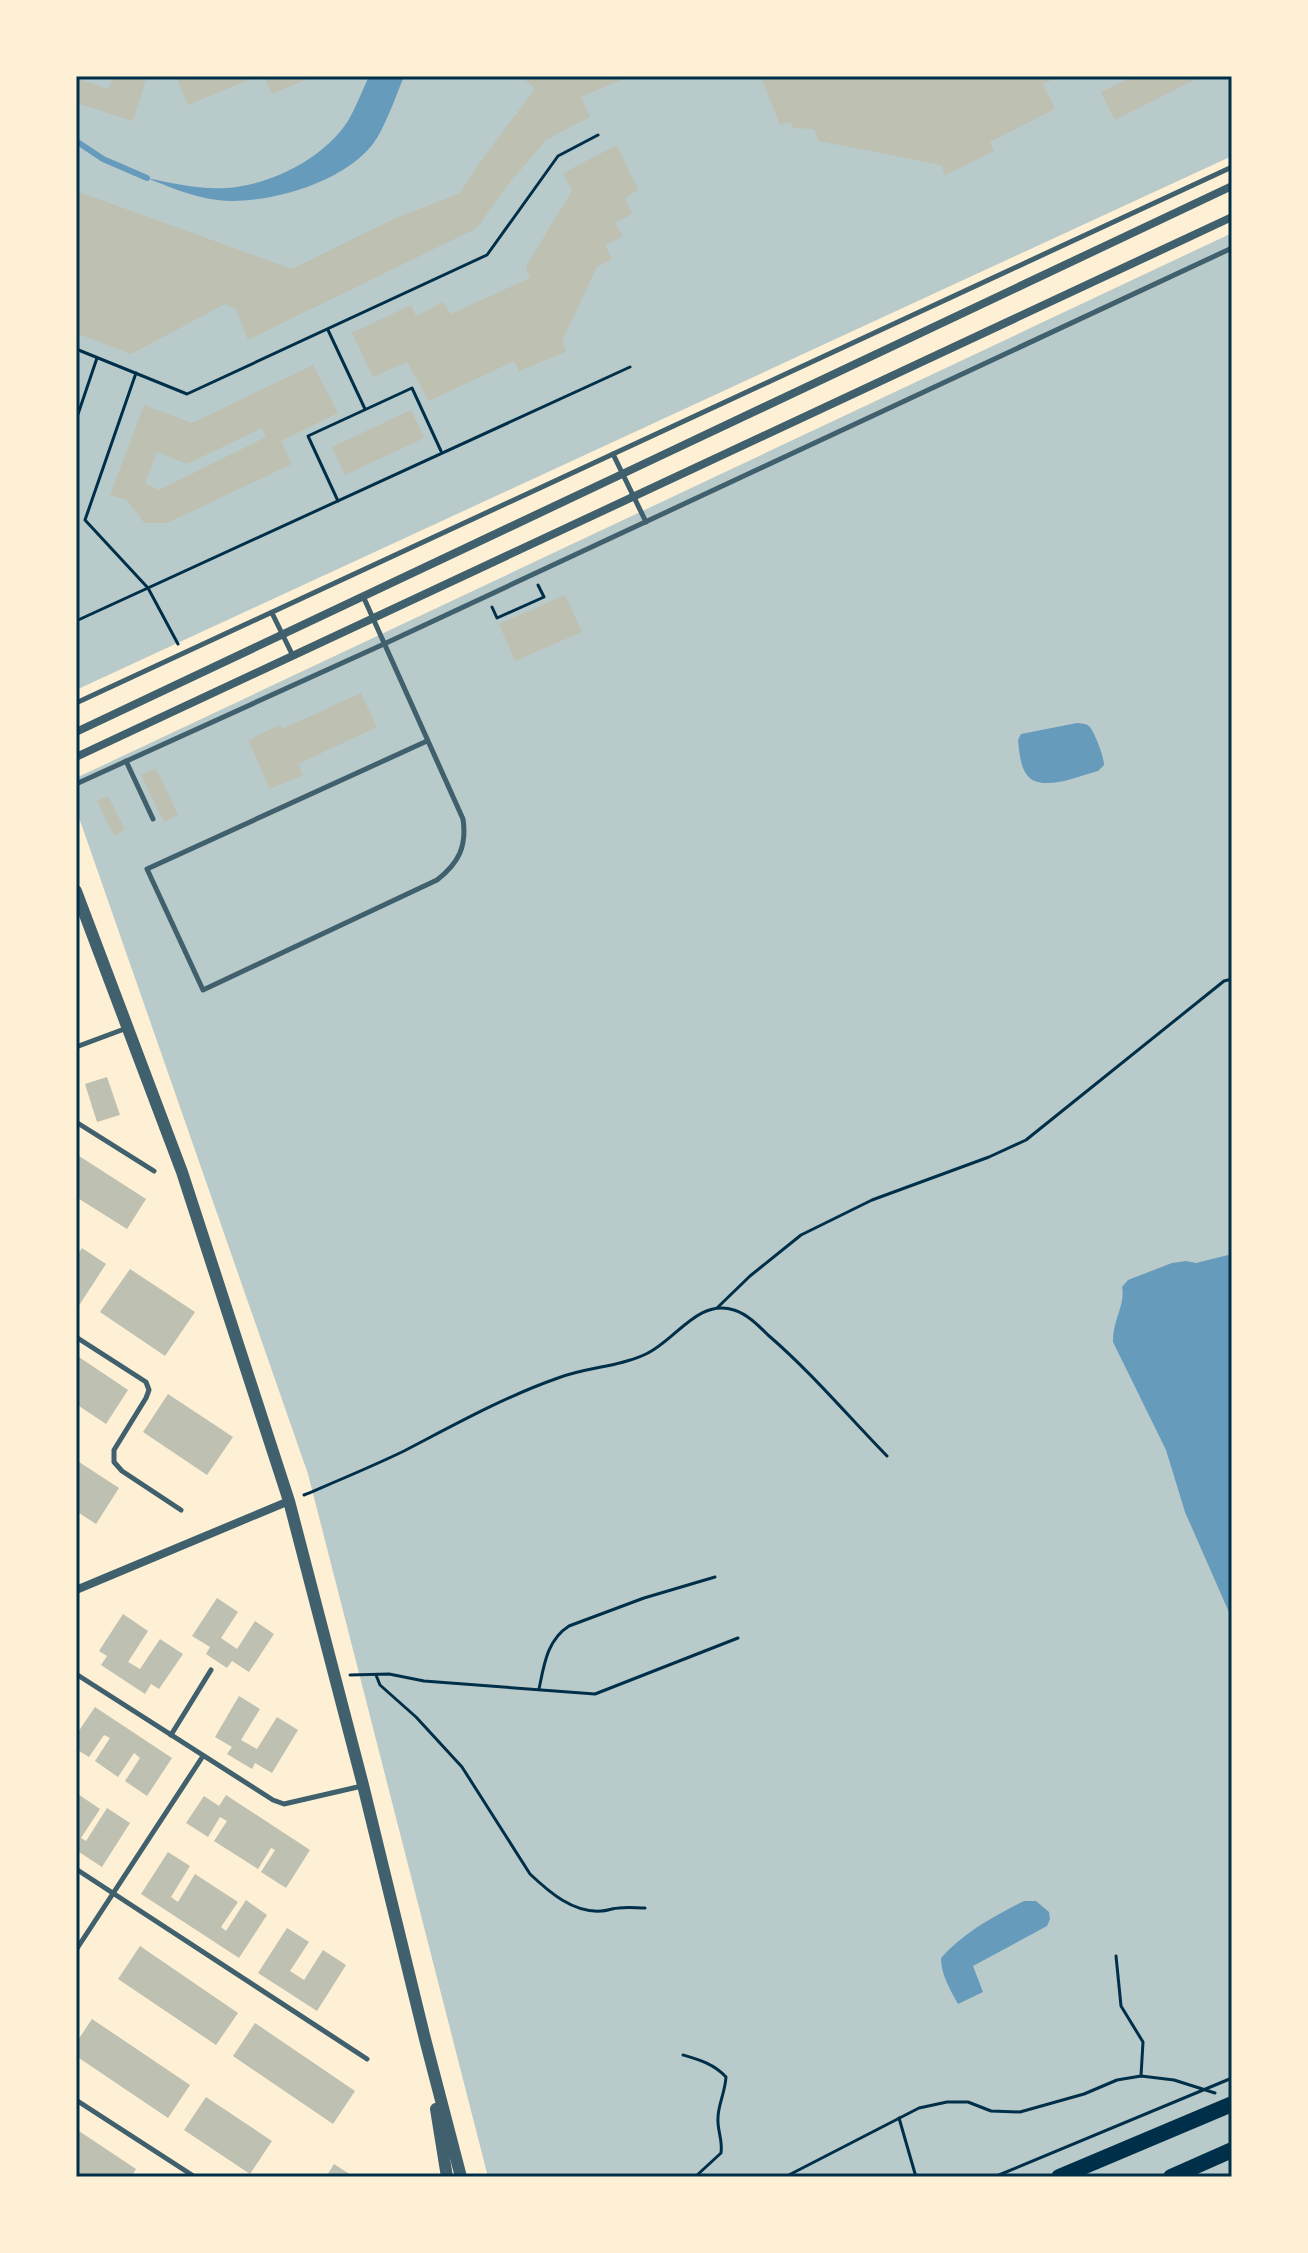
<svg xmlns="http://www.w3.org/2000/svg" width="1308" height="2253" font-family="'Fira Sans',sans-serif">
	<style>
		.green { fill: #b9caca }
		.water { fill: #669bbc }
		.lines { fill: none; stroke-linecap: round; stroke-linejoin: round }
		.stream { stroke: #669bbc; stroke-width: 6 }
		.building { fill: #bec0b2; fill-rule: evenodd }
		.path { stroke: #003049; stroke-width: 3 }
		.service { stroke: #3f606c; stroke-width: 5 }
		.minor { stroke: #3f606c; stroke-width: 8 }
		.tertiary { stroke: #3f606c; stroke-width: 12 }
		.trunk { stroke: #003049; stroke-width: 16 }
		.neatline { fill: none; stroke: #003049; stroke-width: 3 }
	</style>
	<rect width="100%" height="100%" fill="#fdf0d5"/>
	<!-- green -->
	<g class="green">
		<polygon points="76,76 1232,76 1232,156 76,690"/>
		<polygon points="1232,233 1232,2177 488,2177 308,1474 76,809 76,778"/>
	</g>
	<!-- water -->
	<g class="water">
		<path d="M 369,76 L 404,76 C 396,96 388,119 377,138 C 350,182 265,206 217,200 C 192,197 170,187 147,178 C 172,183 200,190 226,188 C 271,185 323,159 348,121 C 356,107 362,91 369,76 Z"/>
		<path d="M 1077,723 C 1083,724 1086,723 1090,727 C 1095,734 1104,756 1104,765 L 1098,771 C 1078,776 1037,795 1025,772 C 1020,763 1019,750 1018,740 L 1021,734 Z"/>
		<path d="M 1232,1254 L 1232,1619 L 1185,1512 L 1166,1450 L 1113,1342 C 1112,1322 1126,1303 1122,1287 L 1128,1280 L 1172,1263 L 1186,1261 L 1196,1263 Z"/>
		<path d="M 1024,1901 L 1036,1901 L 1049,1912 L 1050,1919 L 1047,1926 L 973,1966 L 983,1992 L 958,2004 C 950,1989 941,1975 941,1958 C 963,1933 994,1916 1024,1901 Z"/>
	</g>
	<g class="lines">
		<!-- stream -->
		<polyline class="stream" points="76,141 103,159 147,178"/>
	</g>
	<!-- building -->
	<g class="building">
		<polygon points="113,76 147,76 133,121 76,103 76,78 109,89"/>
		<polygon points="176,76 258,76 188,105"/>
		<polygon points="264,76 315,76 272,94"/>
		<polygon points="521,76 630,76 581,97 590,117 546,140 507,186 477,228 248,340 236,309 225,304 131,354 76,333 76,193 79,192 292,269 391,220 460,193 478,165 535,89"/>
		<polygon points="763,76 890,76 919,79 933,76 1060,76 1043,84 1055,109 990,142 994,151 945,175 941,165 819,141 814,129 793,128 791,122 780,125 761,77"/>
		<polygon points="1134,76 1202,76 1115,120 1101,92"/>
		<polygon points="617,145 638,190 625,198 632,214 615,223 623,236 605,245 612,259 597,267 562,341 566,352 519,371 514,361 429,401 407,362 373,377 352,333 411,305 416,316 443,302 451,314 530,278 526,266 572,191 563,173"/>
		<path d="M 313,365 L 338,413 L 281,441 L 292,464 L 167,523 L 144,523 L 127,500 L 110,495 L 144,405 L 192,423 ZM 262,428 L 266,437 L 159,490 L 145,483 L 157,452 L 187,464 Z"/>
		<polygon points="411,410 424,438 345,475 332,447"/>
		<polygon points="565,595 582,632 515,661 499,624"/>
		<polygon points="361,693 377,727 298,764 303,775 270,789 248,740 280,725 282,729"/>
		<polygon points="156,768 178,815 164,822 141,775"/>
		<polygon points="108,796 125,830 114,836 97,801"/>
		<polygon points="107,1077 120,1115 97,1122 85,1084"/>
		<polygon points="76,1154 146,1199 127,1229 76,1197"/>
		<polygon points="82,1248 106,1264 78,1307 76,1306 76,1257"/>
		<polygon points="130,1269 195,1312 165,1356 100,1312"/>
		<polygon points="76,1355 128,1390 106,1424 76,1404"/>
		<polygon points="168,1394 233,1437 207,1475 143,1432"/>
		<polygon points="76,1460 119,1488 96,1524 76,1511"/>
		<polygon points="217,1598 238,1612 221,1638 237,1649 255,1621 274,1634 249,1672 232,1661 227,1668 206,1654 210,1647 192,1636"/>
		<polygon points="123,1614 148,1631 128,1662 140,1669 160,1639 183,1654 159,1689 151,1684 145,1694 101,1665 107,1656 99,1651"/>
		<polygon points="239,1696 260,1709 241,1740 257,1749 277,1717 298,1730 272,1773 255,1763 252,1769 227,1754 232,1747 215,1737"/>
		<polygon points="95,1707 172,1758 147,1796 125,1781 140,1758 134,1753 118,1777 95,1761 110,1738 104,1735 89,1757 76,1749 76,1735"/>
		<polygon points="78,1794 100,1809 81,1838 86,1841 107,1808 130,1823 102,1867 76,1850 76,1797"/>
		<polygon points="226,1795 310,1850 286,1888 261,1872 275,1850 271,1848 258,1869 214,1841 227,1821 220,1817 208,1837 186,1823 204,1796 219,1806"/>
		<polygon points="168,1852 190,1866 171,1897 178,1902 195,1874 238,1902 221,1927 226,1931 246,1900 267,1915 239,1958 141,1894"/>
		<polygon points="287,1928 309,1942 290,1971 304,1980 323,1950 346,1965 317,2011 258,1973"/>
		<polygon points="140,1946 238,2013 216,2045 118,1979"/>
		<polygon points="92,2019 190,2085 168,2118 76,2056 76,2043"/>
		<polygon points="255,2023 355,2091 333,2124 233,2056"/>
		<polygon points="206,2097 272,2141 250,2174 184,2130"/>
		<polygon points="76,2129 136,2169 131,2177 76,2176"/>
		<polygon points="334,2164 354,2177 326,2177"/>
	</g>
	<g class="lines">
		<!-- path -->
		<g class="path">
			<polyline points="328,330 365,409"/>
			<polyline points="76,349 187,394 487,255 558,156 598,135"/>
			<polyline points="136,373 85,520 148,588 178,644"/>
			<polyline points="76,420 97,358"/>
			<polyline points="338,501 308,436 412,388 441,451"/>
			<polyline points="492,607 497,618 544,597 538,585"/>
			<polyline points="76,621 630,367"/>
			<polyline points="718,1307 750,1276 801,1235 872,1200 989,1157 1026,1140 1224,981 1232,979"/>
			<path d="M 304,1495 C 337,1481 371,1467 404,1451 C 454,1425 504,1397 558,1378 C 586,1367 619,1367 646,1354 C 675,1341 698,1298 734,1310 C 747,1314 758,1325 768,1335 C 811,1372 848,1416 887,1456"/>
			<polyline points="350,1675 389,1674 424,1681 595,1694 738,1638"/>
			<path d="M 376,1675 L 380,1685 L 416,1717 L 462,1767 L 530,1874 C 549,1892 573,1913 601,1911 C 607,1911 613,1908 619,1908 C 628,1907 637,1908 645,1908"/>
			<path d="M 539,1689 C 544,1665 547,1640 569,1626 L 644,1598 L 715,1577"/>
			<polyline points="1116,1956 1121,2006 1143,2042 1141,2076"/>
			<path d="M 683,2055 C 700,2060 714,2064 726,2077 C 725,2093 718,2105 718,2118 C 717,2130 723,2140 721,2153 L 695,2177"/>
			<polyline points="899,2118 916,2177"/>
			<polyline points="785,2177 919,2108 947,2102 968,2102 991,2111 1020,2112 1084,2094 1117,2080 1141,2076 1174,2080 1215,2093"/>
			<polyline points="994,2177 1232,2078"/>
			<polyline points="1227,2177 1232,2175"/>
		</g>
		<!-- service -->
		<g class="service">
			<polyline points="613,454 646,522"/>
			<path d="M 363,596 L 463,819 C 467,846 459,863 437,880 L 203,990 L 147,869 L 427,741"/>
			<polyline points="272,613 293,656"/>
			<polyline points="76,703 1232,167"/>
			<polyline points="126,761 153,819"/>
			<polyline points="76,784 384,644 1232,248"/>
			<polyline points="76,1047 127,1028"/>
			<polyline points="76,1122 154,1171"/>
			<polyline points="76,1337 146,1382 149,1390 146,1398 114,1450 114,1462 122,1471 181,1510"/>
			<polyline points="76,1674 273,1800 284,1804 362,1786"/>
			<polyline points="171,1735 211,1670"/>
			<polyline points="76,1869 367,2059"/>
			<polyline points="76,1950 203,1756"/>
			<polyline points="76,2100 195,2177"/>
		</g>
		<!-- minor -->
		<g class="minor">
			<path d="M 76,732 C 460,548 848,370 1232,186"/>
			<polyline points="76,757 1232,217"/>
			<polyline points="76,1590 289,1501"/>
		</g>
		<!-- tertiary -->
		<g class="tertiary">
			<polyline points="76,891 182,1172 289,1501 363,1785 425,2039 461,2177"/>
			<polyline points="436,2109 447,2177"/>
		</g>
		<!-- trunk -->
		<g class="trunk">
			<polyline points="1059,2177 1232,2104"/>
			<polyline points="1171,2177 1232,2150"/>
		</g>
	</g>
	<!-- border -->
	<rect width="1308" height="2253" fill="none" stroke="#fdf0d5" stroke-width="156"/>
	<rect x="78" y="78" width="1152" height="2097" class="neatline"/>
</svg>
